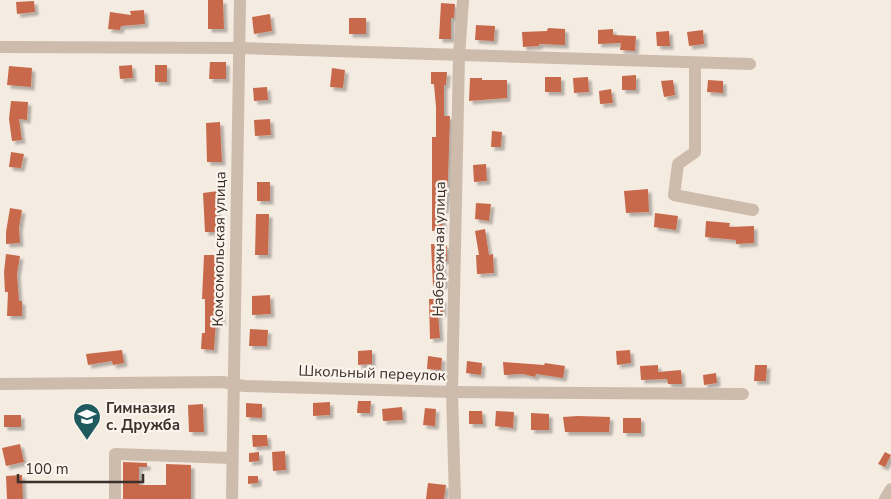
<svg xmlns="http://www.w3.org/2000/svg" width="891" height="499" font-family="'Nunito Sans',sans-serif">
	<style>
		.building { fill: #c8694b; filter: url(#shadow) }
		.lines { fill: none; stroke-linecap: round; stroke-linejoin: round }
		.minor { stroke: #cdbbac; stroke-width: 12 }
		.labels { text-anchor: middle; stroke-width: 4.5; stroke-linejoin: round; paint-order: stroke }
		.street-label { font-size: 15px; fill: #3b302b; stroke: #fbf5ee }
		.poi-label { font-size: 15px; font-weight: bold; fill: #3b302b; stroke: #fbf5ee; text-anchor: start }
	</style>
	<defs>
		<filter id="shadow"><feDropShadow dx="3.5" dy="3.5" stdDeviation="1" flood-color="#0004"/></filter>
	</defs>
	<rect width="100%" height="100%" fill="#f4ebe1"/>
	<!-- building -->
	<g class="building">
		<polygon points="208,0 223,0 224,29 208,29"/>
		<polygon points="34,1 35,12 17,14 16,2"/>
		<polygon points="441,3 455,4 454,18 451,18 451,39 439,39"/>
		<polygon points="144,10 145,24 121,26 120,30 108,29 110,12 131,15 130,11"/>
		<polygon points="270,14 272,31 254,34 252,17"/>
		<rect x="349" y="18" width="17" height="16"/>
		<polygon points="476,25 495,26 494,41 475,40"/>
		<polygon points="548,28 565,29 565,45 539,44 539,46 523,47 522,32 547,31"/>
		<polygon points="613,29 613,35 636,36 635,51 620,50 621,43 598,44 598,30"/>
		<polygon points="703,30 704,44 689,46 687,32"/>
		<polygon points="669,31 670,46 657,46 656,32"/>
		<polygon points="210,62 226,62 226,79 209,79"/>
		<polygon points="132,65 133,78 120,79 119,66"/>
		<rect x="155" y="65" width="12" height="17"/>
		<polygon points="9,66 32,68 31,87 7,85"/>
		<polygon points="332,68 345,70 343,88 330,87"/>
		<polygon points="431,72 447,72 446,85 444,85 444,116 450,116 448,181 445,210 442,210 443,230 432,231 432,137 436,137 436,107 434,84 431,84"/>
		<polygon points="636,75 636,90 622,90 622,76"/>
		<rect x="545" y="77" width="16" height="15"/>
		<polygon points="588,77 589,92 574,93 573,78"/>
		<polygon points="470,78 482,78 482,80 507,80 507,98 469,101"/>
		<polygon points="673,80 675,95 664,97 661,81"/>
		<polygon points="708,80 723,81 723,93 707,92"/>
		<polygon points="267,87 268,100 254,101 253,88"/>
		<polygon points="611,89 613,103 600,104 599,91"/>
		<polygon points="11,101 28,102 27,120 19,119 22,140 12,141 9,119"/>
		<polygon points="270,119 271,135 255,136 254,120"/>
		<polygon points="220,122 222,162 207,162 206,123"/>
		<polygon points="492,131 502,132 501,147 491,147"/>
		<polygon points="11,152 24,154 21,168 9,167"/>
		<polygon points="486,164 487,181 474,182 473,165"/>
		<rect x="257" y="182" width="13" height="19"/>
		<polygon points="648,189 649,212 626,213 624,191"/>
		<polygon points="218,191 219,208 217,208 217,232 205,232 203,193"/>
		<polygon points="476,203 491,204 489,221 475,219"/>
		<polygon points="10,208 22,210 19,228 20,243 6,244 6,232"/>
		<polygon points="655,213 678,216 676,230 654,227"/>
		<polygon points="256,214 269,214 268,255 255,255"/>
		<polygon points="706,221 730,223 729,227 754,226 754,243 736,244 736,240 705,237"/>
		<polygon points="485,229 489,255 493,254 494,273 477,274 476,255 479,255 475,231"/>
		<polygon points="431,244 447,245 447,261 442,261 445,285 433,286"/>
		<polygon points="6,254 20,256 17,274 19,301 22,301 22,316 7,316 8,292 5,292 4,272"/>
		<polygon points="204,255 217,255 217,309 221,309 222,322 216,322 214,350 201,349 202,333 205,333 205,299 202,299"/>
		<polygon points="270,295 271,314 252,315 252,296"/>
		<polygon points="429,299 443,299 443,313 438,313 440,338 430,339"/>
		<polygon points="250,329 268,330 267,346 249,346"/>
		<polygon points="122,350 124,363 113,365 112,361 88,365 86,354"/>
		<polygon points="372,350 372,364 358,365 358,351"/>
		<polygon points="630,350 631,363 617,365 616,351"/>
		<polygon points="428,356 442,358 441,370 427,369"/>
		<polygon points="467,361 482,363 481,375 466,373"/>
		<polygon points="503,362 544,365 545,363 565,366 563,378 536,374 535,377 523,374 504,375"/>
		<polygon points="658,365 658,372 681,370 682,384 668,384 667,379 641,380 640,366"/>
		<polygon points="755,365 767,365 766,381 754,381"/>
		<polygon points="716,373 717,383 704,385 703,375"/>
		<polygon points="358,401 371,401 370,413 357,413"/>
		<polygon points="330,402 330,415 313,416 313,403"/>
		<polygon points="246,403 262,404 262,418 246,417"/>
		<polygon points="203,404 204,432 189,432 188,405"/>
		<polygon points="402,407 403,420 383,421 382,409"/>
		<polygon points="425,408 436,409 435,426 423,425"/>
		<polygon points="469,411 482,411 483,424 469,424"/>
		<polygon points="496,411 514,412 513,428 495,426"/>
		<polygon points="531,413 549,414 549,430 531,430"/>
		<rect x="4" y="415" width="17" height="12"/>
		<polygon points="578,416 610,417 609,432 565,432 563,417"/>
		<rect x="623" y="418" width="18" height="15"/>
		<polygon points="252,435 267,435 268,446 253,447"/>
		<polygon points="20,444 24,462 6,466 2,448"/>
		<polygon points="285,451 286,470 273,471 272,452"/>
		<polygon points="259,452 259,461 249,462 249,453"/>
		<polygon points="885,452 891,455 885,467 878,464"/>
		<polygon points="123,462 147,463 147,467 139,467 139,485 166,485 166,464 191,465 191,499 123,499"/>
		<polygon points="22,475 23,499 7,499 6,476"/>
		<polygon points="248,476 258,476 258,483 248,484"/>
		<polygon points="428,483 446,485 444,499 426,499"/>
	</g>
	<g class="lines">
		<!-- minor -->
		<g class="minor">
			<polyline points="0,47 239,48 750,64"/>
			<polyline points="695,63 695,152 678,164 674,195 753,210"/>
			<polyline points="0,384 223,382 244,386 452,392 743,394"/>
			<polyline points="115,499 115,454 232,458"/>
			<polyline points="232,499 240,0"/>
			<polyline points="455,499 452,392 459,56 463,0"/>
			<polyline points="885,499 891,489"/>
		</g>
	</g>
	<!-- icons -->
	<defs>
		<symbol id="school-pin" viewBox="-11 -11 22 30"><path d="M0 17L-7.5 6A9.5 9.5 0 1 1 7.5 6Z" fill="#1f5a5e" stroke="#fbf5ee"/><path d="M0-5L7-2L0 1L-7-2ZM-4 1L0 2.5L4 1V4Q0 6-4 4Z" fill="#fff"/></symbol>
	</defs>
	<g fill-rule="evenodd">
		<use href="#school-pin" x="71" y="401" width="32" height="43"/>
	</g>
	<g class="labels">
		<!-- street labels -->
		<g class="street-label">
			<text transform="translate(219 249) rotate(-89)" y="5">Комсомольская улица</text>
			<text transform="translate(439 249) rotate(-89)" y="5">Набережная улица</text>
			<text transform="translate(372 373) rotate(2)" y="5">Школьный переулок</text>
		</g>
		<!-- poi labels -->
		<g class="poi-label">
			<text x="106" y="413">Гимназия<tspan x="106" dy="17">с. Дружба</tspan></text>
		</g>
	</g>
	<!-- scale -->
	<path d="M18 474v8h125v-8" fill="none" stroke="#3b302b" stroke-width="2.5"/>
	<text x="25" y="474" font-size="15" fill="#3b302b" stroke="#fbf5ee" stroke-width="4" paint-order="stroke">100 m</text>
</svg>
